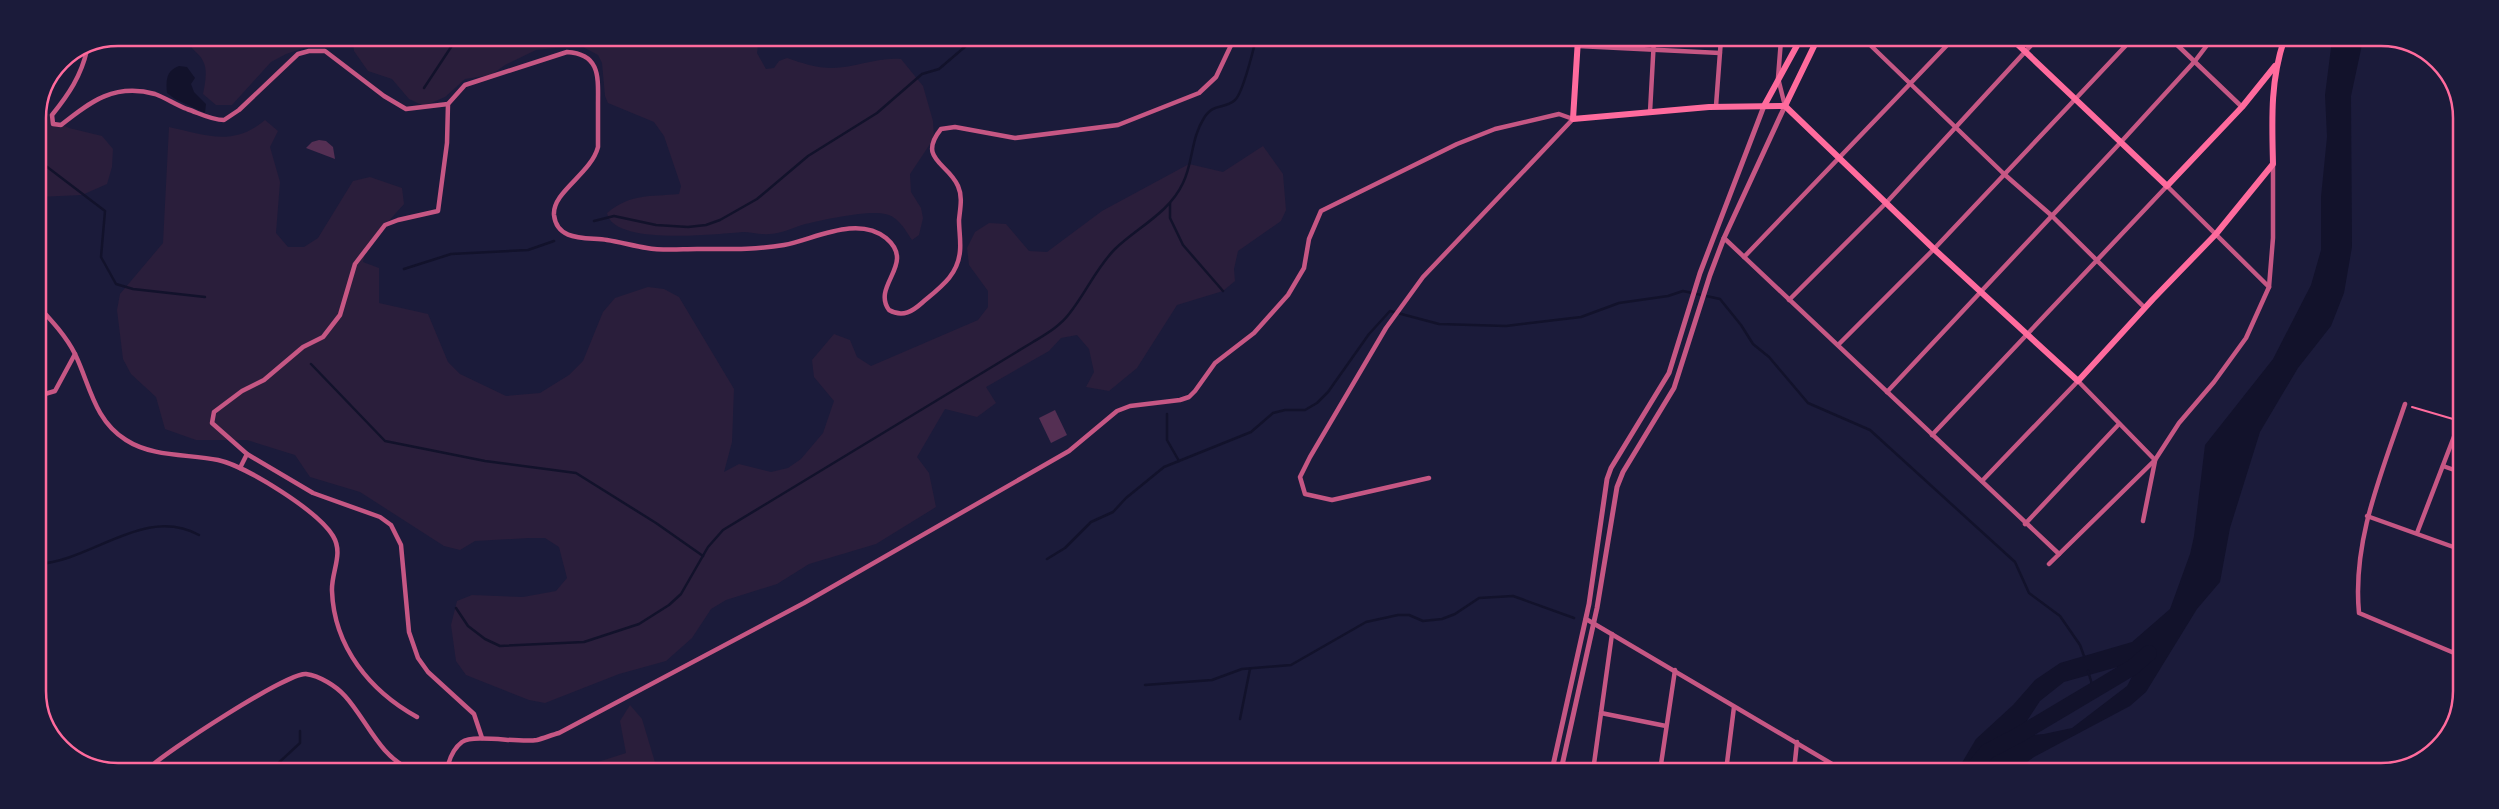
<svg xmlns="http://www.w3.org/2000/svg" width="2499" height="809" font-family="'Fira Sans Condensed',sans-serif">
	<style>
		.green { fill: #2a1e3b }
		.water { fill: #12122b; fill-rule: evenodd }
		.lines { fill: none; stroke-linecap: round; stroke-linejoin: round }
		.stream { stroke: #12122b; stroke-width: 2.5 }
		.river { stroke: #12122b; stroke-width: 16 }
		.building { fill: #542f53 }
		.path { stroke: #ff6b9d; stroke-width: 2 }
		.minor { stroke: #c65784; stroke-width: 4.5 }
		.tertiary { stroke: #c65784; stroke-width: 5 }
		.secondary { stroke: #ff6b9d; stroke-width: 6 }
		.rim { fill: none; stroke: #ff6b9d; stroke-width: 2.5 }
	</style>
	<rect width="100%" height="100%" fill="#1b1b3a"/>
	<!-- green -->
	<g class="green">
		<path d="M 187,38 L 311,38 L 310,46 L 286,54 L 271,62 L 232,105 L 216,105 L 203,94 C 205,84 208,70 203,61 C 199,52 188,48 187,38 Z"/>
		<path d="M 352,38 L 759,38 L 757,53 L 766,69 L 774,68 L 779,61 L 787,58 C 801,63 817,68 832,68 C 856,68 876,57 901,59 L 923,86 L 933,121 L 934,138 L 910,174 L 911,192 L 921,208 L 923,218 L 919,235 L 912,240 C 906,231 898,216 885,214 C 867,210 822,220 802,225 C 792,228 780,234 769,234 C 760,235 751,232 743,232 C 716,234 613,246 607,213 C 632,193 649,197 679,194 L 681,186 L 664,136 L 654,122 L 608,103 L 605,96 L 602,63 L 598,55 L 583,47 L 575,46 L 536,50 L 505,65 L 491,75 L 465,79 L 445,97 L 424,106 L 409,99 L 392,79 L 368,71 L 354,51 Z"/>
		<polygon points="40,112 51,114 51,120 69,128 102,136 113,149 112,167 107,184 82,195 38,197 38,118"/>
		<path d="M 265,120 L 278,131 L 270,147 L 280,182 L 276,233 L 288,247 L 304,247 L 318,238 L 353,181 L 370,177 L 402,188 L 404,204 L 368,244 L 363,262 L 379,268 L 379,303 L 428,314 L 448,362 L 460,374 L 506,396 L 540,393 L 569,375 L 583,361 L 603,312 L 615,298 L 648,287 L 664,289 L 679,297 L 734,389 L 732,442 L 724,472 L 739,464 L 771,472 L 788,468 L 801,459 L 823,433 L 834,401 L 814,377 L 812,360 L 834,334 L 850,340 L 857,357 L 871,366 L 978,320 L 988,307 L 988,291 L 969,265 L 967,248 L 975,232 L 989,223 L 1006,224 L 1029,251 L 1047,252 L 1102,211 L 1189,164 L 1223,172 L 1263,146 L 1283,174 L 1286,210 L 1281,221 L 1238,251 L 1234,269 L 1235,281 L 1223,291 L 1177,305 L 1137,368 L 1109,391 L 1086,387 L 1094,372 L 1089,349 L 1077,335 L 1061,338 L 1049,351 L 986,387 L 996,403 L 977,417 L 945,409 L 917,457 L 929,473 L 936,507 L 876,544 L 809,564 L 777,584 L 726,600 L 711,609 L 692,638 L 666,661 L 619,674 L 545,703 L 529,700 L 466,675 L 456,661 L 451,625 L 457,601 L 472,595 L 523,597 L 556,591 L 567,578 L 559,547 L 545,538 L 529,538 L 475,541 L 460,550 L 444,546 L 360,492 L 310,477 L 295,455 L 247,440 L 196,440 L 165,429 L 156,397 L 131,374 L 123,359 L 117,310 L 120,294 L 163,243 L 169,127 C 206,135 233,147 265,120 Z"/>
		<polygon points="630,705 642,719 657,769 576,769 626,753 620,721"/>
	</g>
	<!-- water -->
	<g class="water">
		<path d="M 2332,40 L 2363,40 L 2351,96 L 2352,247 L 2344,293 L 2331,326 L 2298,368 L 2260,432 L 2230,528 L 2220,582 L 2197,609 L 2146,692 L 2130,706 L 2034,757 L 2015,771 L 1957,771 L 1976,739 L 2013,705 L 2035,680 L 2060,663 L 2132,642 L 2170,609 L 2190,554 L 2194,536 L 2205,445 L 2273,359 L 2311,285 L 2321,250 L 2321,197 L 2327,137 L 2325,95 ZM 2132,663 L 2135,671 L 2127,686 L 2072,728 L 2044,734 L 2017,736 L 2040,701 L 2064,682 Z"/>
		<path d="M 179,66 L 187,67 L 195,78 L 191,84 L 194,92 L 206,104 L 205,113 L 175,99 L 167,93 C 166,80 166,71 179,66 Z"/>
	</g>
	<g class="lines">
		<!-- stream -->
		<g class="stream">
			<polyline points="424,88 457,38"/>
			<polyline points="38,160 105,211 101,257 116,284 133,289 205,297"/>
			<polyline points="1170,203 1170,218 1183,245 1223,291"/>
			<polyline points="594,221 614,216 656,225 688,227 706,225 720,220 757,199 808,156 877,113 922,74 939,69 974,39"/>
			<polyline points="404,269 451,254 528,250 554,241"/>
			<polyline points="311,364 385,441 485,461 576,473 656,523 703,556"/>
			<polyline points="1167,414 1167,440 1179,461"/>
			<polyline points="1047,559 1065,548 1091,522 1113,512 1126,498 1164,467 1251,432 1273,413 1285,410 1305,410 1317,403 1328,392 1369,334 1390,311 1439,324 1506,326 1581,317 1619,303 1668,296 1683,291 1720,299 1741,325 1753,344 1769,357 1808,403 1870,430 2015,562 2029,593 2060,616 2080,645 2084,656"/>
			<path d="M 38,564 C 92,561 145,505 199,535"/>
			<path d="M 456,608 L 468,626 L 485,639 L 500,646 L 584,642 L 639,624 L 669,605 L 681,594 L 708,547 L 723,530 L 1033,342 C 1046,334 1060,326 1069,314 C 1086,293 1096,268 1115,249 C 1138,227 1169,213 1183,183 C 1193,163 1191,138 1204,118 C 1214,102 1224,110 1235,100 C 1243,93 1253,51 1256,39"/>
			<polyline points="2088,671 2094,691"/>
			<polyline points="1145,685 1212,680 1242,669 1291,665 1366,622 1398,615 1409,615 1423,621 1442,619 1455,614 1479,598 1513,596 1574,618"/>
			<polyline points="1240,719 1250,669"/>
			<polyline points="272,769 300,743 300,731"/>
		</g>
		<!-- river -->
		<polyline class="river" points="1971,771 1988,751 2017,736 2133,667 2149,653"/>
	</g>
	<!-- building -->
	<g class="building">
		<polygon points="319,140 326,141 333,147 335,159 306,148 312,142"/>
		<polygon points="1055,410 1067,435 1051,443 1039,418"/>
	</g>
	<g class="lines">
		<!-- path -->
		<polyline class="path" points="2412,407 2453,419"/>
		<!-- minor -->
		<g class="minor">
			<polyline points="1781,40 1778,78 1785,106"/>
			<polyline points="1865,40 2004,174 2051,215 2145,308"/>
			<polyline points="2172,40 2242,107"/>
			<polyline points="1578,46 1720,53"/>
			<path d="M 87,50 C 81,76 69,94 52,115 L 53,124 L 61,125 C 91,101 115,83 155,94 C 166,98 176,105 187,109 C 199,113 211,120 224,120 L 239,110 L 298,54 L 309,51 L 325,51 L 384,96 L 406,109 L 448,104"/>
			<polyline points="1716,106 1721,39"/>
			<polyline points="1650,112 1654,39"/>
			<polyline points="1724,238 2059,554"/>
			<polyline points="1744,257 1952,40"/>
			<polyline points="2457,281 2461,283"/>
			<polyline points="1789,300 1886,203 2036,40"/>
			<path d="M 38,306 C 51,320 66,336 75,354 C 90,385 94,420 126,440 C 152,457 188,454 218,460 C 246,466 318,511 333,536 C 344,554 331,572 332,591 C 334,647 370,691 417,717"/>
			<polyline points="1838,345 1934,249 2131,40"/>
			<polyline points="1887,392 2121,142 2195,61 2211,40"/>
			<polyline points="38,396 55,391 75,354"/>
			<path d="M 2405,404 C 2382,472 2352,541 2359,613 L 2459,655"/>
			<polyline points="1932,435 2167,186 2269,287"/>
			<polyline points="2443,466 2460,472"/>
			<polyline points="240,468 247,454"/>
			<polyline points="1982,481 2078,381 2155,460"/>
			<polyline points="2367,516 2459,549"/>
			<polyline points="2143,521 2155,461"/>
			<polyline points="2025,524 2119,424"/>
			<polyline points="2417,533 2460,421"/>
			<polyline points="2049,564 2155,460 2179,423 2214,382 2246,338 2269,287 2273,238 2273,164"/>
			<polyline points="1586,619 1844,771"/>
			<polyline points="1601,713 1666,726"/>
			<path d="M 482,738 L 474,714 L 428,672 L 418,658 L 409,632 L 401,545 L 391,525 L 380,517 L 313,493 L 247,454 L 212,423 L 214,412 L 242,391 L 264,380 L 303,347 L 323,337 L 340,315 L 355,264 L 385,225 L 398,220 L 438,211 L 447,143 L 448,104 L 465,85 L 567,52 C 601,54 598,78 598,104 C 598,118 598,133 598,147 C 591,174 552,192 554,215 C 557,242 587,237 607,240 C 620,242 634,246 647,248 C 663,251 681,249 697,249 C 725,249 756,250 784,245 C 815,239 857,215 886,238 C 917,264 871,285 889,310 C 903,318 913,311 923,302 C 941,287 958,275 960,251 C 961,241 959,230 959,220 C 960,209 963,197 958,186 C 948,163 917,159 941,129 L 955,127 L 1015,138 L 1118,125 L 1199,93 L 1216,77 L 1234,39"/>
			<path d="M 148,769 C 165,752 288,672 306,674 C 320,676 336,686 345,696 C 366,719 380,757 410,769"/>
			<path d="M 447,769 C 449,760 454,748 462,742 C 474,734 519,743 537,740 C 544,738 552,735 559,733 L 804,603 L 1069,451 L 1117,411 L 1130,406 L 1180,400 L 1189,397 L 1195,391 L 1215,363 L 1254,333 L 1288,295 L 1304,268 L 1309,239 L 1321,211 L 1457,144 L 1495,129 L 1559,114 L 1573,119 L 1423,277 L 1386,328 L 1310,457 L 1300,477 L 1305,494 L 1332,500 L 1429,478"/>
			<polyline points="1593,771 1612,634"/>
			<polyline points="1660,771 1675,670"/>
			<polyline points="1726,771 1734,707"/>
			<polyline points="1794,771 1797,742"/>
		</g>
		<!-- tertiary -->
		<g class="tertiary">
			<polyline points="1552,770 1589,604 1607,479 1611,468 1669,373 1700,273 1764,106"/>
			<polyline points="1561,770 1597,608 1617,487 1623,472 1674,388 1710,275 1724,238 1785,106"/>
		</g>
		<!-- secondary -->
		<g class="secondary">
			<path d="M 1578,39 L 1573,119 L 1709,107 L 1785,106 L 1934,249 L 2078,381 L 2153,299 L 2216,234 L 2273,164 C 2272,121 2270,82 2284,40"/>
			<polyline points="2013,40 2167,186 2242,107 2275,66"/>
			<polyline points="1764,106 1800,40"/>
			<polyline points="1785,106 1817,40"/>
		</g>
	</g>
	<!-- crop -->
	<path d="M0 0H2499V809H0ZM118 46H2381A72 72 0 0 1 2453 118V691A72 72 0 0 1 2381 763H118A72 72 0 0 1 46 691V118A72 72 0 0 1 118 46Z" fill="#1b1b3a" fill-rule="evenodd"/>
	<path class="rim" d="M118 46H2381A72 72 0 0 1 2453 118V691A72 72 0 0 1 2381 763H118A72 72 0 0 1 46 691V118A72 72 0 0 1 118 46Z"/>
</svg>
